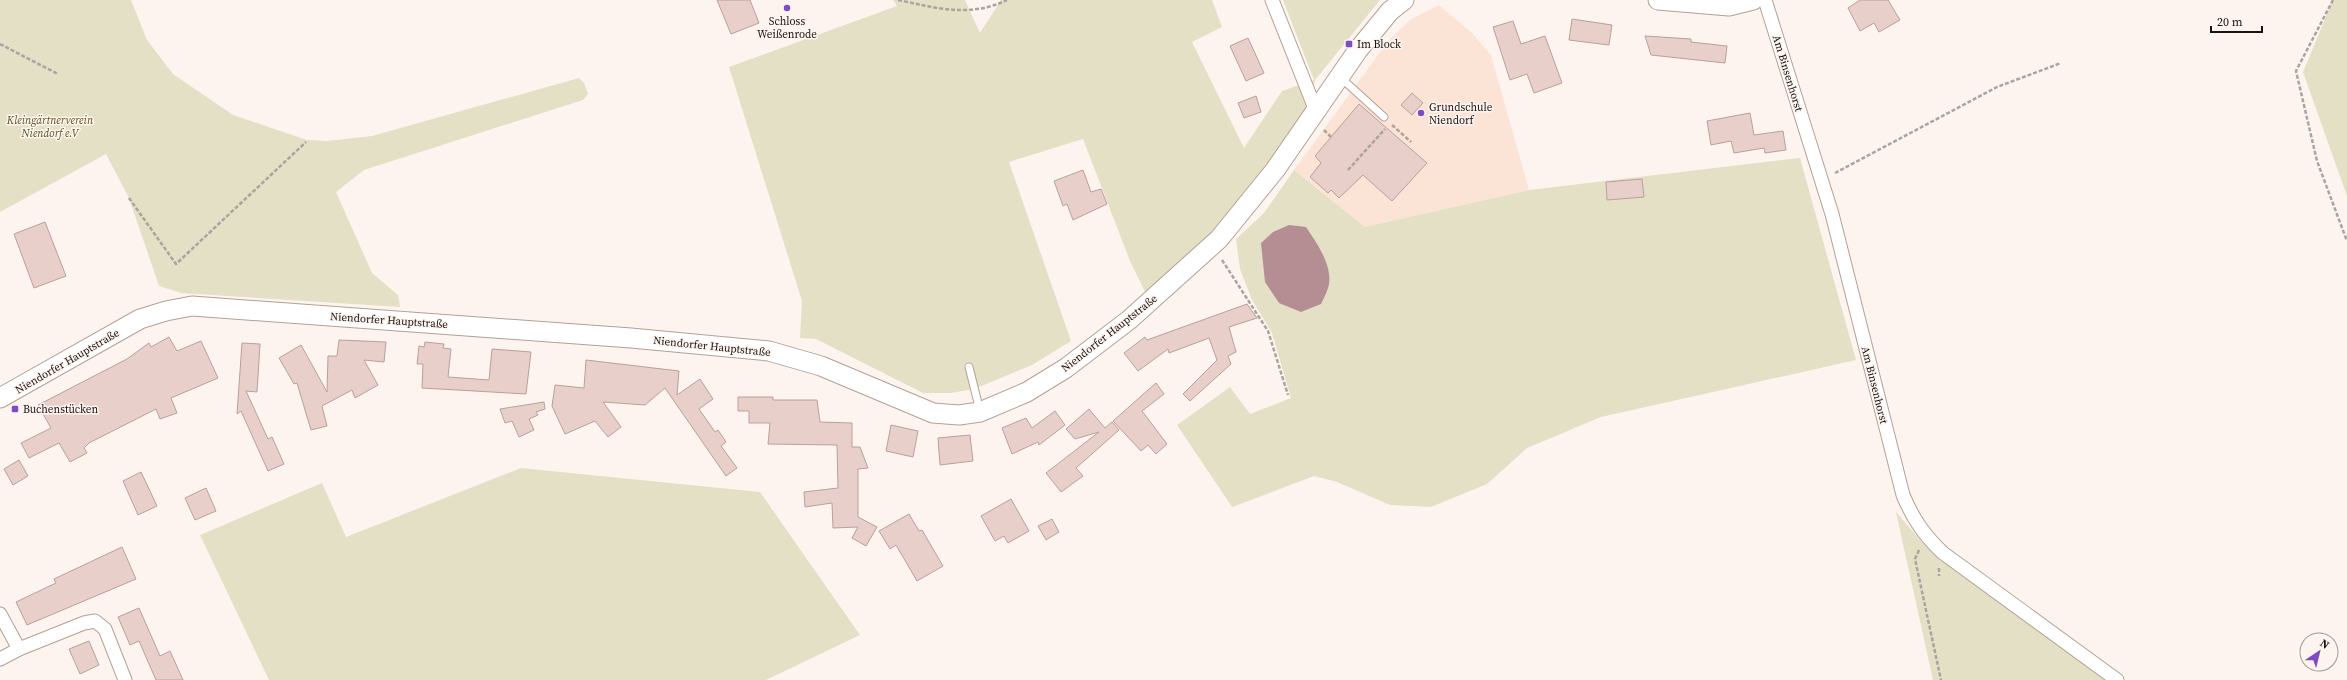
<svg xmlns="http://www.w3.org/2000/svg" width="2347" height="680" font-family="'Source Serif 4',serif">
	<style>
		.built { fill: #fbe4d6 }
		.green { fill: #e3e0c6 }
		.water { fill: #b48e93 }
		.building { fill: #e8cfca; stroke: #b8a09c }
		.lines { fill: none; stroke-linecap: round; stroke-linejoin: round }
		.service-casing { stroke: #b4a094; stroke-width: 9 }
		.minor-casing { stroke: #b4a094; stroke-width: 15 }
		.secondary-casing { stroke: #b4a094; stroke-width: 21 }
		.path { stroke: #aba39e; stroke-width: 2.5; stroke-dasharray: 4 2; stroke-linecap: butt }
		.service { stroke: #fff; stroke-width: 7 }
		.minor { stroke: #fff; stroke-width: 13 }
		.secondary { stroke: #fff; stroke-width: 19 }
		.poi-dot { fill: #7d4cc4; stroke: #fdf4ef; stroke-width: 1.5 }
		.labels { text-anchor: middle; stroke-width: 3; stroke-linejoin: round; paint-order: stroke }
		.poi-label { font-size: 11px; fill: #19120e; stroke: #fdf4ef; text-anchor: start }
		.street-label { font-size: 11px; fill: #19120e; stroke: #fdf4ef }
		.park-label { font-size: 11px; font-style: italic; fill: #5c531b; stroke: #fdf4ef }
	</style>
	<rect width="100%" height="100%" fill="#fdf4ef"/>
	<!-- built -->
	<polygon class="built" points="1439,5 1472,33 1491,55 1529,190 1365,227 1294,170 1388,41 1411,19"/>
	<!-- green -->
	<g class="green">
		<polygon points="0,0 131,0 147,40 173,74 233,115 307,140 327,141 372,136 579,78 584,83 588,94 583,100 364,170 336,192 372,273 398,295 400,307 181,293 159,286 129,198 106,154 0,212"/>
		<polygon points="893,0 965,0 980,33 1001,0 1212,0 1222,27 1192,42 1244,148 1282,91 1314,80 1283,0 1380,0 1315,80 1307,115 1248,205 1150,302 1130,261 1083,139 1009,162 1071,341 1032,365 974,389 951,393 923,393 816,339 800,338 802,301 729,67 897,6"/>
		<polygon points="2333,0 2347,0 2347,196 2303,72"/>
		<polygon points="1800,158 1856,360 1601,417 1527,448 1487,484 1431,507 1390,505 1337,482 1314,476 1232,507 1177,425 1230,387 1250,414 1291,398 1272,333 1252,300 1240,269 1236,239 1264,213 1294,170 1365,227 1529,190"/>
		<polygon points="521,468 760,492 860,635 766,680 269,680 200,535 322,483 346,537"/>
		<polygon points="1896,512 1922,542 1936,554 2105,680 1933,680"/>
	</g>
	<!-- water -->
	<path class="water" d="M 1289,225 L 1306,227 C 1316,242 1332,264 1329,284 C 1328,290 1324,298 1321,304 L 1301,312 L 1279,303 L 1265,282 L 1261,243 L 1273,232 Z"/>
	<!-- building -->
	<g class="building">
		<polygon points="717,0 750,0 759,23 731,34"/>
		<polygon points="1860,0 1888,0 1900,20 1879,32 1874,23 1860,31 1848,8"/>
		<polygon points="1572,19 1612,25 1609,45 1569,40"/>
		<polygon points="1513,21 1521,44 1545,36 1562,83 1534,93 1527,74 1510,80 1493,27"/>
		<polygon points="1645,36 1691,39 1691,42 1727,46 1725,63 1651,55"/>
		<polygon points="1248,38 1264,73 1246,81 1230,46"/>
		<polygon points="1412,93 1423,103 1412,115 1401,105"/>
		<polygon points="1256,96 1261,112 1244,118 1238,103"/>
		<polygon points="1359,104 1427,163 1392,201 1363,175 1339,198 1331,190 1328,193 1310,177 1321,163 1315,156"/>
		<polygon points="1750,113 1754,135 1783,131 1786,150 1765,153 1764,148 1734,153 1731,141 1711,145 1707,121"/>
		<polygon points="1083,170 1091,192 1101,189 1107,204 1073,220 1067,204 1063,206 1054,181"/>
		<polygon points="1642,179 1644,197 1607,200 1606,182"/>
		<polygon points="45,222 66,276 34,288 14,234"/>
		<polygon points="1247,304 1257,318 1229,327 1236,352 1228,356 1231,364 1190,401 1183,394 1217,360 1209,338 1169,353 1168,349 1138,371 1124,353 1145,337 1147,340"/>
		<polygon points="169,337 177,351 201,341 218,378 171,398 177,413 160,419 156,409 89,443 84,448 87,453 70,462 59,443 29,458 21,443 51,428 38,405 127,359 149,343 151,347"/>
		<polygon points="339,340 386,342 384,362 364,360 378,385 355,398 352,390 322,406 327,426 311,430 297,383 294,384 279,358 301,345 327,392 328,356 337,356"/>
		<polygon points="425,342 444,344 443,348 451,349 448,377 489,380 492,349 531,352 526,394 422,388 423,364 417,364 419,346 424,347"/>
		<polygon points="242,343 260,344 257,392 246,391 268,439 272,437 284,464 268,471 241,411 237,414"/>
		<polygon points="586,360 679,371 677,395 700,379 713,399 699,409 715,432 718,430 726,442 721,446 737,468 726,476 665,388 645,405 603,402 621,427 608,437 595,421 565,434 552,406 555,385 584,388"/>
		<polygon points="1156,383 1164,394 1142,411 1167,444 1156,454 1148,445 1141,451 1113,421"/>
		<polygon points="738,397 773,397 773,400 817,400 820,422 852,423 852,447 860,447 868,468 858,469 858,517 877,527 866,546 852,538 858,527 833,528 832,503 805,507 804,492 838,488 837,445 768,444 770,423 749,423 749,411 738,411"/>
		<polygon points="544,402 545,409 536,412 538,415 529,419 534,430 519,437 512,421 505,423 500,409"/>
		<polygon points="1089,409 1105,428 1112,422 1119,430 1076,468 1083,476 1061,492 1046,473 1099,432 1075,439 1066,429"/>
		<polygon points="1055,411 1065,425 1039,445 1038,442 1012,454 1002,428 1026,418 1032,428"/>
		<polygon points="891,425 918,431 913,457 886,451"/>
		<polygon points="970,435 973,461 940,465 938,438"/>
		<polygon points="19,460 28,476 13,485 4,469"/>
		<polygon points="141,472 157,506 138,515 123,481"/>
		<polygon points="206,488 216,511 195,520 185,498"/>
		<polygon points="1011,499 1029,531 1008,543 1004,536 995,541 981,516"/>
		<polygon points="909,514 919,531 922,530 943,566 917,581 896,545 890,549 879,531"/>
		<polygon points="1052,519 1059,532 1046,540 1038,526"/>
		<polygon points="122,547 136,579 27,625 16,602 56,583 54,579"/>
		<polygon points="139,608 160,656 170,651 183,680 156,680 139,641 130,645 118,617"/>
		<polygon points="89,641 99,665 80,674 69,649"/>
	</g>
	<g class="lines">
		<defs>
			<g id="service">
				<polyline points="1340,77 1384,117"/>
				<polyline points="969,367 980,411"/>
			</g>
			<g id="minor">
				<polyline points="1272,0 1316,111"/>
				<path d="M 1765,0 L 1832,214 L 1903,495 C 1913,519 1924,535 1943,553 L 2117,680"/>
				<polyline points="0,614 19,649"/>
				<polyline points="0,659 19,649 84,623 95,621 105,629 125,680"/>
			</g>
			<g id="secondary">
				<polyline points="1658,0 1729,6 1753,0"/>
				<polyline points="0,398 140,319 166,311 192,306 631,338 769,351 821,366 933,413 959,415 980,412 1027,392 1066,368 1129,320 1219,239 1275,170 1358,50 1390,11 1404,0"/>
			</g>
		</defs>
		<!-- service casing -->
		<use href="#service" class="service-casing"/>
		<!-- minor casing -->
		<use href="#minor" class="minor-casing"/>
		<!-- secondary casing -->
		<use href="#secondary" class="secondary-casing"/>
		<!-- path -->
		<g class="path">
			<path d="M 898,0 C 937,8 969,18 1007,0"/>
			<polyline points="2333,0 2296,71 2317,161 2347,241"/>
			<polyline points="0,44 58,74"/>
			<polyline points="1392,125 1411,142"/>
			<polyline points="1324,130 1331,137"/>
			<polyline points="1348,170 1385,129"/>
			<polyline points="1835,173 1997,87 2061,63"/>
			<polyline points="129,198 176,264 306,142"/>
			<polyline points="1222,260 1268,331 1288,395"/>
			<polyline points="1919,550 1915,559 1941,680"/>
			<polyline points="1939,568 1939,576"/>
		</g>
		<!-- service -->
		<use href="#service" class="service"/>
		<!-- minor -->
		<use href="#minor" class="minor"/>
		<!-- secondary -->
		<use href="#secondary" class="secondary"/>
	</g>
	<!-- markers -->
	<g class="poi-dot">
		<circle cx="787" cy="8" r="4"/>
		<rect x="1345" y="40" width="8" height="8" rx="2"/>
		<circle cx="1421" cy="113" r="4"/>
		<rect x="11" y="405" width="8" height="8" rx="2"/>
	</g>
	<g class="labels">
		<!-- poi labels -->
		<g class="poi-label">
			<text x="787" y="25" text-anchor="middle">Schloss<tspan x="787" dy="13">Weißenrode</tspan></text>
			<text x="1357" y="48">Im Block</text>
			<text x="1429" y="111">Grundschule<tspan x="1429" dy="13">Niendorf</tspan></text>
			<text x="23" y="413">Buchenstücken</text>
		</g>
		<!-- street labels -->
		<g class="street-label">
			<text transform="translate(1788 73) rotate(73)" y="4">Am Binsenhorst</text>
			<text transform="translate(389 320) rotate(4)" y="4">Niendorfer Hauptstraße</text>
			<text transform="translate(1109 333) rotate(-38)" y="4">Niendorfer Hauptstraße</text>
			<text transform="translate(712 346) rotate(6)" y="4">Niendorfer Hauptstraße</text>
			<text transform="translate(67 361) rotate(-30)" y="4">Niendorfer Hauptstraße</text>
			<text transform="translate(1875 385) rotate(76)" y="4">Am Binsenhorst</text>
		</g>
		<!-- park labels -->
		<g class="park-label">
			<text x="50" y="124">Kleingärtnerverein<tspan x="50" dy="13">Niendorf e.V</tspan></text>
		</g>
	</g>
	<!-- north arrow -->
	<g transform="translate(2319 652) rotate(35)"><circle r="19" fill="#fdf4ef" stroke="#a29a95"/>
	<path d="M0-3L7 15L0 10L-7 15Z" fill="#7d4cc4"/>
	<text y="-6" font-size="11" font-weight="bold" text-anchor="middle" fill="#19120e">N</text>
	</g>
	<!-- scale -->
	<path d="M2211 26v6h51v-6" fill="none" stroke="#19120e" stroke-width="2"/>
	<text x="2217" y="26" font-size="12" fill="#19120e" stroke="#fdf4ef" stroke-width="3" paint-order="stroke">20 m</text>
</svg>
